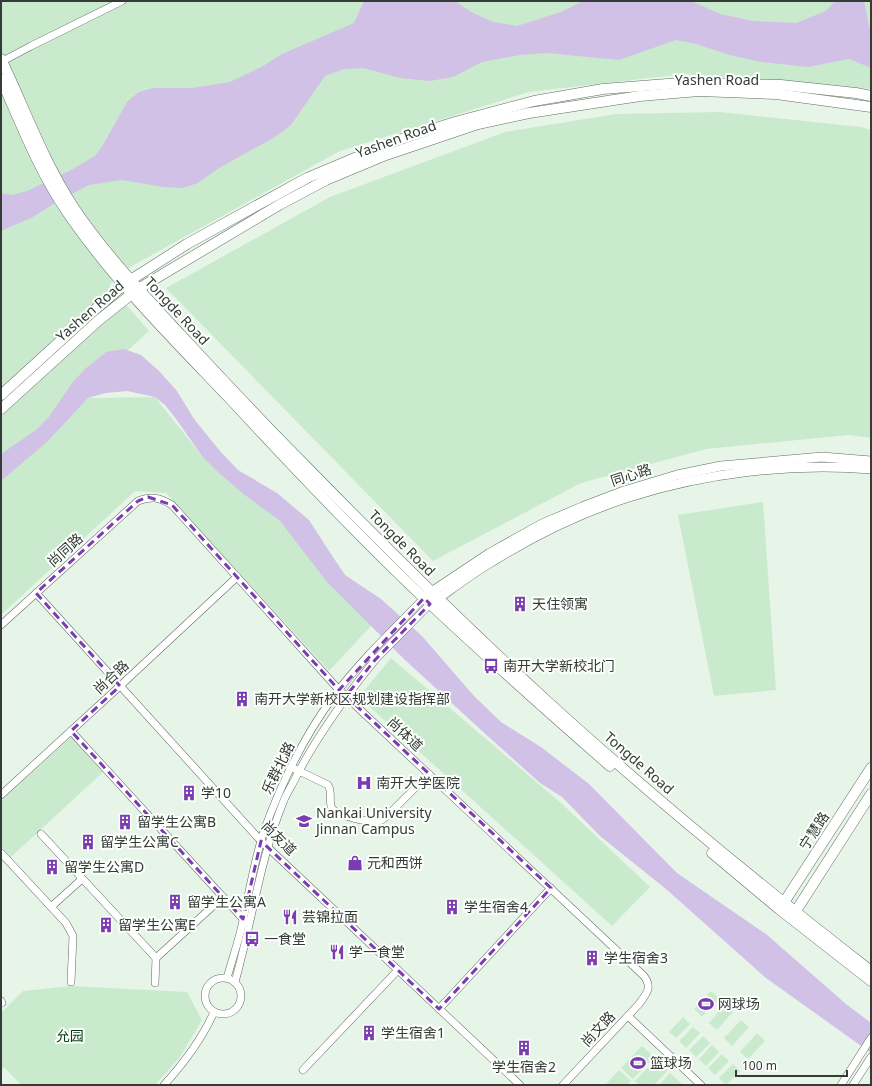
<svg xmlns="http://www.w3.org/2000/svg" width="872" height="1086" font-family="'Noto Sans','Noto Sans SC',sans-serif">
	<style>
		.green { fill: #caeacd }
		.water { fill: #d2c1e6 }
		.lines { fill: none; stroke-linecap: round; stroke-linejoin: round }
		.minor-casing { stroke: #616c62; stroke-width: 8 }
		.tertiary-casing { stroke: #616c62; stroke-width: 10 }
		.secondary-casing { stroke: #616c62; stroke-width: 11 }
		.minor { stroke: #fff; stroke-width: 7 }
		.tertiary { stroke: #fff; stroke-width: 9 }
		.secondary { stroke: #fff; stroke-width: 10 }
		.marked { fill: none; stroke: #7b3cb1; stroke-width: 3; stroke-dasharray: 8 5; stroke-linejoin: round }
		.labels { text-anchor: middle; stroke-width: 4; stroke-linejoin: round; paint-order: stroke }
		.street-label { font-size: 14px; fill: #353b36; stroke: #fcfffc }
		.poi-label { font-size: 14px; fill: #353b36; stroke: #fcfffc; text-anchor: start }
		.park-label { font-size: 14px; fill: #083d16; stroke: #fcfffc }
	</style>
	<rect width="100%" height="100%" fill="#e7f5e9"/>
	<!-- green -->
	<g class="green">
		<polygon points="1,1 871,1 871,89 684,74 529,92 340,151 130,267 109,285 149,331 1,466"/>
		<polygon points="720,112 861,127 871,130 871,438 849,435 706,449 581,483 433,561 166,288 330,197 505,132 616,114"/>
		<polygon points="155,397 202,456 280,521 371,626 329,671 166,493 135,491 1,615 1,479 88,398"/>
		<polygon points="763,502 776,690 714,696 678,515"/>
		<polygon points="391,658 561,803 650,887 612,926 359,697"/>
		<polygon points="71,737 103,772 11,857 1,847 1,801"/>
		<polygon points="71,986 187,992 202,1020 180,1057 155,1085 21,1085 4,1067 1,1070 1,1013 23,991"/>
		<polygon points="711,991 719,998 702,1017 694,1009"/>
		<polygon points="725,1004 734,1011 717,1030 709,1023"/>
		<polygon points="683,1017 690,1024 676,1038 669,1032"/>
		<polygon points="741,1020 749,1027 732,1046 724,1038"/>
		<polygon points="693,1027 700,1033 686,1048 679,1041"/>
		<polygon points="757,1033 765,1041 748,1059 740,1052"/>
		<polygon points="703,1036 710,1043 696,1057 689,1050"/>
		<polygon points="712,1045 719,1052 706,1066 699,1059"/>
		<polygon points="642,1046 654,1057 633,1079 621,1068"/>
		<polygon points="722,1054 729,1061 715,1075 708,1068"/>
		<polygon points="656,1059 668,1070 654,1085 639,1085 635,1081"/>
		<polygon points="733,1064 740,1071 726,1085 719,1078"/>
		<polygon points="619,1070 631,1081 627,1085 605,1085"/>
		<polygon points="670,1073 682,1084 681,1085 659,1085"/>
	</g>
	<!-- water -->
	<g class="water">
		<polygon points="364,1 455,1 471,12 493,22 517,26 561,12 583,1 691,1 720,14 753,21 796,23 826,11 835,1 864,1 869,26 871,28 871,68 849,59 808,67 761,62 730,55 696,44 676,40 619,60 547,53 520,55 482,62 453,77 430,81 400,78 363,68 344,69 325,76 291,125 275,137 219,168 198,183 183,188 164,187 121,180 89,185 55,203 33,217 1,231 1,193 12,195 27,191 73,169 95,156 103,145 127,102 139,92 153,88 192,88 230,82 263,66 282,54 354,23"/>
		<polygon points="124,349 141,355 159,371 177,391 194,419 220,451 238,470 277,493 309,520 327,548 345,575 381,599 422,636 474,696 501,722 541,747 589,784 677,873 766,934 846,1004 871,1023 871,1053 766,978 666,889 600,836 562,797 540,783 481,730 404,659 327,582 280,521 245,495 220,474 202,456 176,419 165,405 155,397 127,391 106,393 88,398 48,441 1,481 1,454 36,430 48,418 72,383 85,369 106,352"/>
	</g>
	<g class="lines">
		<defs>
			<g id="minor">
				<polyline points="1,62 31,46 122,1"/>
				<polyline points="36,593 261,841 520,1085"/>
				<path d="M 1,625 L 138,501 C 151,496 159,497 172,505 L 339,690 L 644,976 C 653,988 646,994 639,1004 L 563,1085"/>
				<polyline points="375,660 430,604"/>
				<polyline points="71,731 245,921"/>
				<path d="M 295,769 L 328,785 C 333,793 328,801 332,808 C 336,816 371,823 379,821 C 383,820 386,817 389,814 L 429,774"/>
				<polyline points="1,795 120,686 237,577"/>
				<polyline points="41,834 156,958"/>
				<polyline points="1,853 66,923 73,936 71,982"/>
				<polyline points="51,907 82,879"/>
				<circle cx="223" cy="996" r="18"/>
				<path d="M 227,978 C 232,960 238,943 242,925 C 249,894 254,861 264,831 C 281,784 304,736 334,696 C 360,661 393,630 424,598"/>
				<path d="M 235,982 C 252,922 260,858 284,800 C 288,791 294,782 298,773 C 320,732 346,696 375,660 L 369,655"/>
				<polyline points="155,983 156,958 223,897"/>
				<polyline points="1,1001 2,1003"/>
				<polyline points="439,1009 551,888"/>
				<polyline points="628,1016 701,1085"/>
				<polyline points="303,1070 398,970"/>
				<path d="M 164,1085 C 184,1063 202,1039 214,1012"/>
				<polyline points="841,1085 871,1038"/>
				<polyline points="853,1085 871,1057"/>
			</g>
			<g id="tertiary">
				<polyline points="427,595 490,553 542,524 582,507 624,491 677,475 721,466 822,457 871,461"/>
				<path d="M 433,602 C 453,588 472,573 493,561 C 535,535 582,512 629,497 C 705,473 792,462 871,469"/>
			</g>
			<g id="secondary">
				<path d="M 1,59 C 25,109 43,161 74,208 C 105,254 143,294 181,335 C 220,377 259,419 300,460 C 380,542 462,623 547,701 C 651,796 760,885 871,971"/>
				<path d="M 1,79 C 21,124 39,171 67,212 C 114,281 175,341 232,401 C 294,468 357,535 424,598 C 484,655 547,711 610,766"/>
				<polyline points="1,395 91,313 126,283 187,244 307,178 395,141 455,122 534,101 603,89 680,83 781,85 856,93 871,96"/>
				<polyline points="1,409 99,320 138,289 279,205 326,180 386,155 478,124 529,113 640,96 699,91 776,94 871,107"/>
				<polyline points="712,853 779,909 871,981"/>
				<polyline points="781,907 871,768"/>
				<polyline points="792,917 871,794"/>
			</g>
		</defs>
		<!-- minor casing -->
		<use href="#minor" class="minor-casing"/>
		<!-- tertiary casing -->
		<use href="#tertiary" class="tertiary-casing"/>
		<!-- secondary casing -->
		<use href="#secondary" class="secondary-casing"/>
		<!-- minor -->
		<use href="#minor" class="minor"/>
		<!-- tertiary -->
		<use href="#tertiary" class="tertiary"/>
		<!-- secondary -->
		<use href="#secondary" class="secondary"/>
	</g>
	<!-- marked area -->
	<path class="marked" d="M 148,497 L 172,505 L 339,690 L 424,598 L 430,604 L 375,660 L 346,696 L 551,888 L 439,1009 L 261,841 L 243,919 L 71,731 L 120,686 L 36,593 L 138,501 Z"/>
	<!-- icons -->
	<defs>
		<symbol id="building-bare" viewBox="-9 -9 18 18"><path d="M-4-6H4V6H1V3H-1V6H-4ZM-2.5-4.3h1.7v1.8h-1.7ZM.8-4.3h1.7v1.8H.8ZM-2.5-1h1.7V.8h-1.7ZM.8-1h1.7V.8H.8Z" fill="#7b3cb1" stroke="#fcfffc" stroke-width="2.5" paint-order="stroke"/></symbol>
		<symbol id="bus-bare" viewBox="-9 -9 18 18"><path d="M-5-6H5V4H4V6H2V4H-2V6H-4V4H-5ZM-3.5-4V0h7V-4ZM-3.5 1.2v1.5H-2V1.2ZM2 1.2v1.5H3.5V1.2Z" fill="#7b3cb1" stroke="#fcfffc" stroke-width="2.5" paint-order="stroke"/></symbol>
		<symbol id="hospital-bare" viewBox="-9 -9 18 18"><path d="M-5-5h3v3.5h4V-5h3V5h-3V1.5h-4V5h-3Z" fill="#7b3cb1" stroke="#fcfffc" stroke-width="2.5" paint-order="stroke"/></symbol>
		<symbol id="university-bare" viewBox="-9 -9 18 18"><path d="M0-5L7-2L0 1L-7-2ZM-4 1L0 2.5L4 1V4Q0 6-4 4Z" fill="#7b3cb1" stroke="#fcfffc" stroke-width="2.5" paint-order="stroke"/></symbol>
		<symbol id="shop-bare" viewBox="-9 -9 18 18"><path d="M-5-2.5h2.3a2.7 3.5 0 0 1 5.4 0H5L5.5 6h-11ZM-1.5-2.5h3a1.5 2.3 0 0 0-3 0Z" fill="#7b3cb1" stroke="#fcfffc" stroke-width="2.5" paint-order="stroke"/></symbol>
		<symbol id="restaurant-bare" viewBox="-9 -9 18 18"><path d="M-5-6h1v4h1v-4h1v4h1v-4h1v5L-1.5 .5V6h-2V.5L-5-1ZM5-6V6H3V1.5H1.5Q1.5-4 5-6Z" fill="#7b3cb1" stroke="#fcfffc" stroke-width="2.5" paint-order="stroke"/></symbol>
		<symbol id="stadium-bare" viewBox="-9 -9 18 18"><path d="M0-5a6.5 5 0 1 0 0 10a6.5 5 0 1 0 0-10ZM-3.5-1.8h7v3.6h-7Z" fill="#7b3cb1" stroke="#fcfffc" stroke-width="2.5" paint-order="stroke"/></symbol>
	</defs>
	<g fill-rule="evenodd">
		<use href="#building-bare" x="509" y="593" width="22" height="22"/>
		<use href="#bus-bare" x="480" y="655" width="22" height="22"/>
		<use href="#building-bare" x="231" y="688" width="22" height="22"/>
		<use href="#hospital-bare" x="353" y="772" width="22" height="22"/>
		<use href="#building-bare" x="178" y="782" width="22" height="22"/>
		<use href="#university-bare" x="293" y="810" width="22" height="22"/>
		<use href="#building-bare" x="114" y="811" width="22" height="22"/>
		<use href="#building-bare" x="77" y="831" width="22" height="22"/>
		<use href="#shop-bare" x="344" y="852" width="22" height="22"/>
		<use href="#building-bare" x="41" y="856" width="22" height="22"/>
		<use href="#building-bare" x="164" y="891" width="22" height="22"/>
		<use href="#building-bare" x="441" y="896" width="22" height="22"/>
		<use href="#restaurant-bare" x="279" y="906" width="22" height="22"/>
		<use href="#building-bare" x="95" y="914" width="22" height="22"/>
		<use href="#bus-bare" x="241" y="928" width="22" height="22"/>
		<use href="#restaurant-bare" x="326" y="941" width="22" height="22"/>
		<use href="#building-bare" x="581" y="947" width="22" height="22"/>
		<use href="#stadium-bare" x="695" y="993" width="22" height="22"/>
		<use href="#building-bare" x="358" y="1022" width="22" height="22"/>
		<use href="#building-bare" x="513" y="1037" width="22" height="22"/>
		<use href="#stadium-bare" x="627" y="1052" width="22" height="22"/>
	</g>
	<g class="labels">
		<!-- street labels -->
		<g class="street-label">
			<text x="717" y="85">Yashen Road</text>
			<text transform="translate(396 139) rotate(-20)" y="5">Yashen Road</text>
			<text transform="translate(90 311) rotate(-41)" y="5">Yashen Road</text>
			<text transform="translate(177 311) rotate(47)" y="5">Tongde Road</text>
			<text transform="translate(631 475) rotate(-18)" y="5">同心路</text>
			<text transform="translate(402 543) rotate(45)" y="5">Tongde Road</text>
			<text transform="translate(65 550) rotate(-42)" y="5">尚同路</text>
			<text transform="translate(111 677) rotate(-43)" y="5">尚合路</text>
			<text transform="translate(405 734) rotate(43)" y="5">尚体道</text>
			<text transform="translate(639 763) rotate(41)" y="5">Tongde Road</text>
			<text transform="translate(278 768) rotate(-64)" y="5">乐群北路</text>
			<text transform="translate(814 831) rotate(-57)" y="5">宁慧路</text>
			<text transform="translate(279 838) rotate(45)" y="5">尚友道</text>
			<text transform="translate(598 1029) rotate(-47)" y="5">尚文路</text>
		</g>
		<!-- poi labels -->
		<g class="poi-label">
			<text x="532" y="609">天住领寓</text>
			<text x="503" y="671">南开大学新校北门</text>
			<text x="254" y="704">南开大学新校区规划建设指挥部</text>
			<text x="376" y="788">南开大学医院</text>
			<text x="201" y="798">学10</text>
			<text x="316" y="818">Nankai University<tspan x="316" dy="16">Jinnan Campus</tspan></text>
			<text x="137" y="827">留学生公寓B</text>
			<text x="100" y="847">留学生公寓C</text>
			<text x="367" y="868">元和西饼</text>
			<text x="64" y="872">留学生公寓D</text>
			<text x="187" y="907">留学生公寓A</text>
			<text x="464" y="912">学生宿舍4</text>
			<text x="302" y="922">芸锦拉面</text>
			<text x="118" y="930">留学生公寓E</text>
			<text x="264" y="944">一食堂</text>
			<text x="349" y="957">学一食堂</text>
			<text x="604" y="963">学生宿舍3</text>
			<text x="718" y="1009">网球场</text>
			<text x="381" y="1038">学生宿舍1</text>
			<text x="650" y="1068">篮球场</text>
			<text x="524" y="1072" text-anchor="middle">学生宿舍2</text>
		</g>
		<!-- park labels -->
		<g class="park-label">
			<text x="70" y="1041">允园</text>
		</g>
	</g>
	<!-- border -->
	<rect width="872" height="1086" fill="none" stroke="#353b36" stroke-width="4"/>
	<!-- scale -->
	<path d="M736 1070v6h111v-6" fill="none" stroke="#353b36" stroke-width="2"/>
	<text x="742" y="1070" font-size="12" fill="#353b36" stroke="#fcfffc" stroke-width="3" paint-order="stroke">100 m</text>
</svg>
